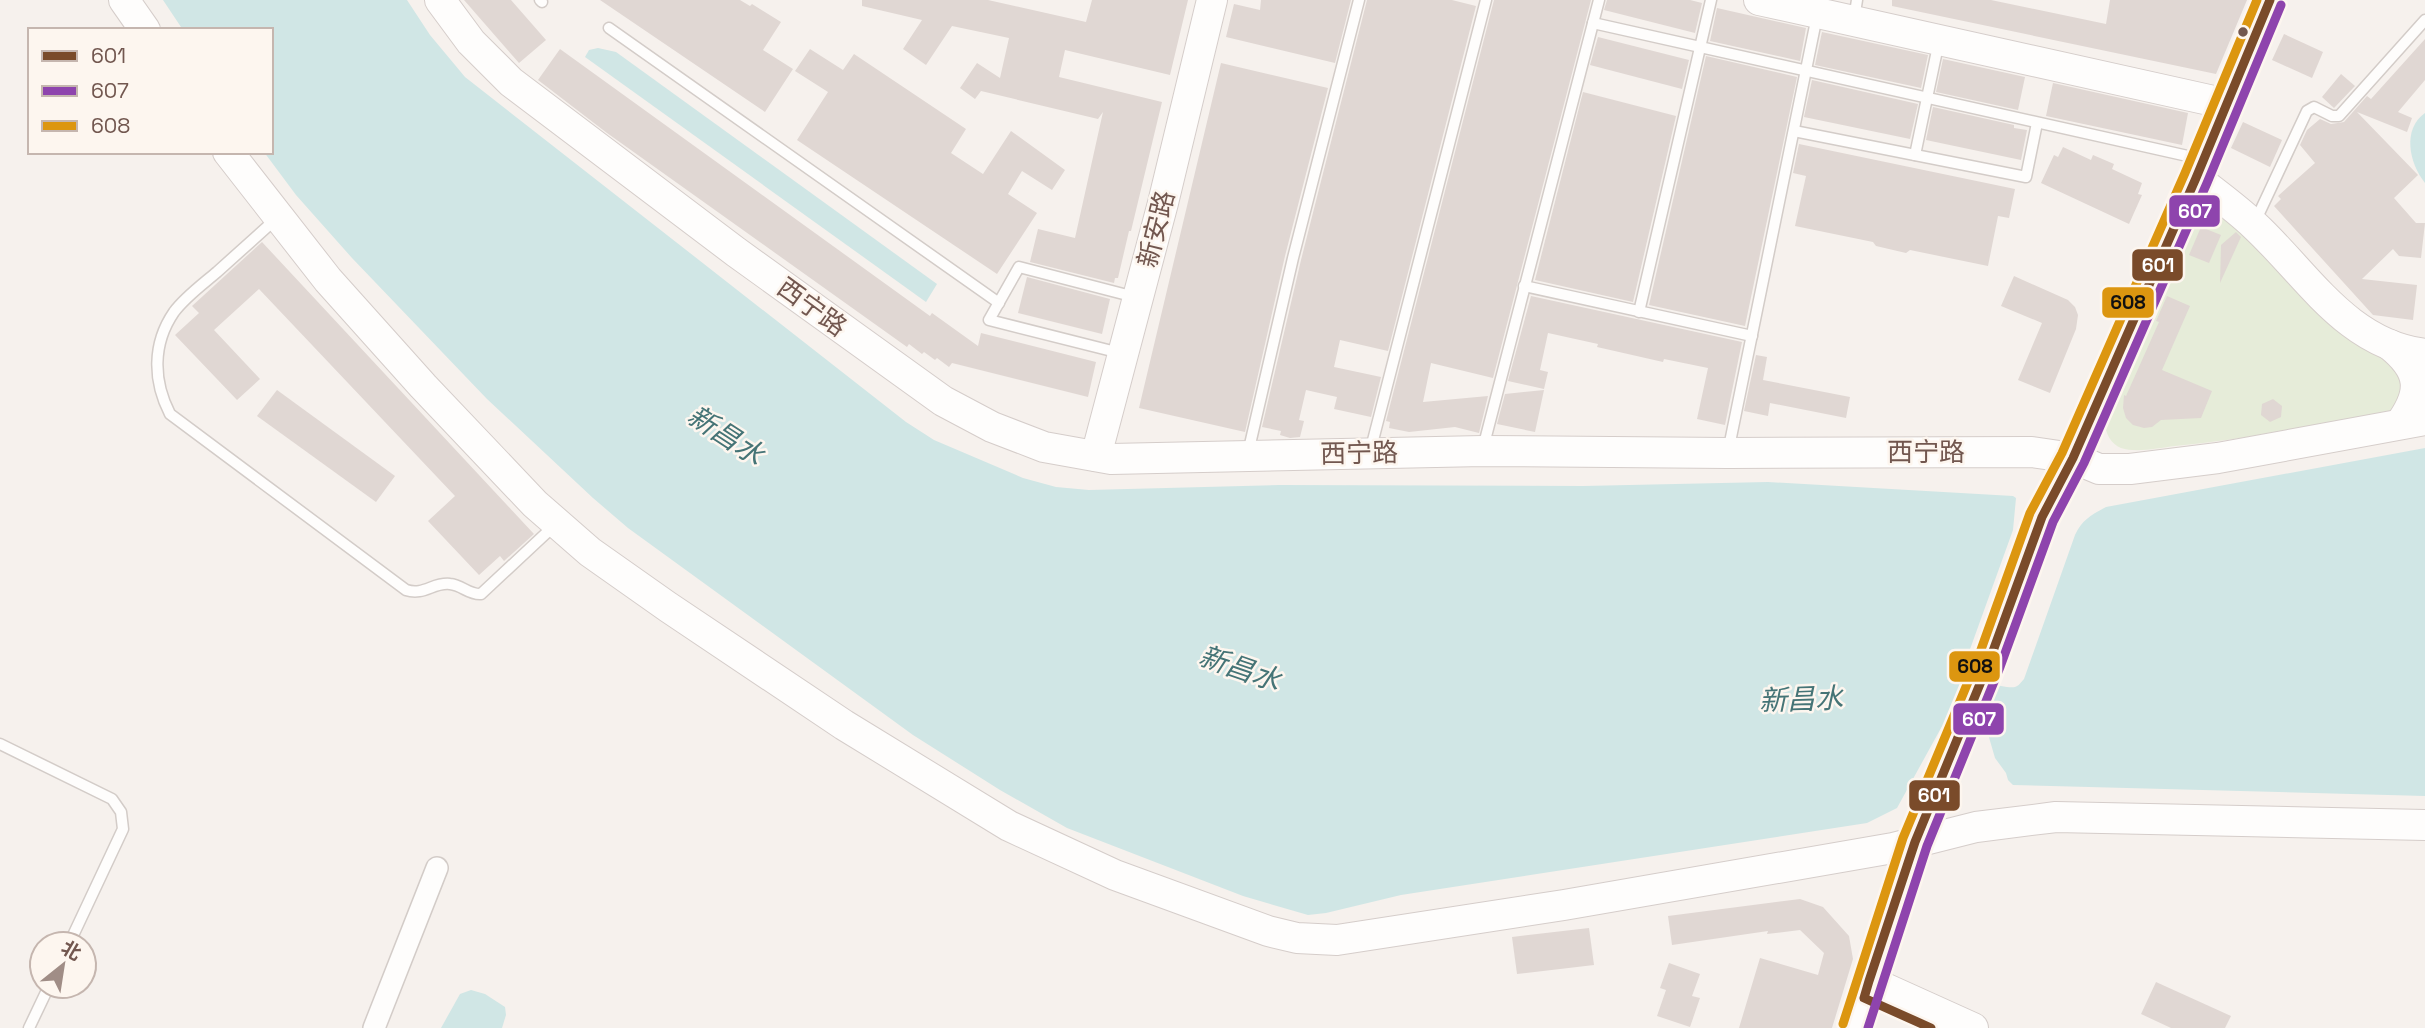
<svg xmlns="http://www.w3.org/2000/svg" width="2425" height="1028" font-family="'Space Grotesk','Noto Sans SC',sans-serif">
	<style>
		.green { fill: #e6ecd9 }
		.water { fill: #d0e6e5 }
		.building { fill: #e0d7d3 }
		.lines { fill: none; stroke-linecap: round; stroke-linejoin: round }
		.lane-casing { stroke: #d3ccc8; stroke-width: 13 }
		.street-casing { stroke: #d3ccc8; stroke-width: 24 }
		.secondary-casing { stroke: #d5cdca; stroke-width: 32 }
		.lane { stroke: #fefdfc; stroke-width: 10 }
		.street { stroke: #fefdfc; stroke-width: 21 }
		.secondary { stroke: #fefdfc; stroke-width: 30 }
		.bus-1-casing { stroke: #fdf6ef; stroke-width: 14 }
		.bus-2-casing { stroke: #fdf6ef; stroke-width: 14 }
		.bus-3-casing { stroke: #fdf6ef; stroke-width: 14 }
		.bus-1 { stroke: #7a4b2a; stroke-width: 9 }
		.bus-2 { stroke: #8e44ad; stroke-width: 9 }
		.bus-3 { stroke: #dc9610; stroke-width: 9 }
		.bus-dot { fill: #72574f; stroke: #fdf6ef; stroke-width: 2.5 }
		.labels { text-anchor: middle; stroke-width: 5; stroke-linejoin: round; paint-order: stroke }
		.street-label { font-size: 26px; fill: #72574f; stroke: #fdf6ef }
		.water-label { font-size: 28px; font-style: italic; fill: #457476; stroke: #fdf6ef }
		.line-badge { stroke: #fdf6ef; stroke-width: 2.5 }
		.badge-label { font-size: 19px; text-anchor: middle; font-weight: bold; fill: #fff }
		.pale-badge-label { font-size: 19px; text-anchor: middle; font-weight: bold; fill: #111 }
	</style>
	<rect width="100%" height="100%" fill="#f6f1ed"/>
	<!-- green -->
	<path class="green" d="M 2201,197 L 2391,357 L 2408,385 L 2390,414 C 2318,426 2247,439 2175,446 C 2159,448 2136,453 2121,448 C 2111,444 2105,433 2105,422 Z"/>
	<!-- water -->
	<g class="water">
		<path d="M 163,0 L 407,0 L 430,35 L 465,77 L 906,422 L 934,440 L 1023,478 L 1056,487 L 1089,490 L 1279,485 L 1583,486 L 1768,482 L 2013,496 L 2016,498 L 2013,530 L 1969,652 L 1968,674 C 1975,680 2006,689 2015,687 C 2020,685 2020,683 2024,679 L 2075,535 C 2082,520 2091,515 2106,507 L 2425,448 L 2425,796 L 2013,785 L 2008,780 L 2006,773 L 1995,758 L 1986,727 L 1969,717 L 1952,716 L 1941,728 L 1897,808 L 1867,823 L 1401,895 L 1326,913 L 1308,915 L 1243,896 L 1067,828 L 1000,790 L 913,735 L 628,528 L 593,498 L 487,399 L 352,258 L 296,195 L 264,152 L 271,152 L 271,30 L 183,30 Z"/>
		<polygon points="598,48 616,52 937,284 926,302 585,57 589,50"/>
		<path d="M 2425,113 L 2425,183 C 2409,163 2402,129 2425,113 Z"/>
		<polygon points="471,990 485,994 505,1007 506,1015 502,1028 441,1028 460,994"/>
	</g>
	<!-- building -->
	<g class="building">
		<polygon points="464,0 511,0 546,40 519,63"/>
		<polygon points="600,0 740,0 750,6 752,4 781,22 763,50 793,69 765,112"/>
		<polygon points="862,0 988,0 1086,22 1092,0 1188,0 1170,75 1065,50 1059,77 1162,102 1131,231 1129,231 1118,278 1115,278 1114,283 1030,262 1038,229 1075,238 1103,112 1098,119 981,91 975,99 960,88 977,63 1000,78 1009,38 952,26 926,65 903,49 922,20 862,6"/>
		<polygon points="1261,0 1351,0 1335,63 1226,37 1234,4 1260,10"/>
		<polygon points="1367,0 1452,0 1476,6 1388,351 1340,340 1334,367 1381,377 1371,417 1334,409 1337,397 1306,390 1299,420 1304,421 1300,437 1290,438 1280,435 1281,431 1262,427 1301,260"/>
		<polygon points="1494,0 1591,0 1493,378 1431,363 1423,402 1488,396 1479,433 1455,427 1409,432 1389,428 1390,422 1386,421"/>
		<polygon points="1607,0 1690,0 1702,3 1695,33 1604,10"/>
		<polygon points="1892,0 1991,0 2106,24 2110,0 2247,0 2216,74 1892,6"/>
		<polygon points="1717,8 1806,28 1800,61 1710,41"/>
		<polygon points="1822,32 1928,55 1921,88 1815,65"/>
		<polygon points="2284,34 2323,52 2312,78 2272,60"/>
		<polygon points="1598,37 1689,60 1682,89 1590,65"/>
		<polygon points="2425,39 2425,80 2398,112 2412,118 2407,132 2357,112 2418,175 2394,198 2416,223 2425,223 2421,258 2399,256 2393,249 2362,279 2417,285 2413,320 2373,315 2274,206 2281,199 2278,196 2315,163 2300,145 2307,130 2320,119 2331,124 2344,122 2367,96 2371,99"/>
		<polygon points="560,49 930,316 932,313 978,346 981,333 1096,362 1088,397 952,363 949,367 937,358 935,360 924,352 922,354 909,344 907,347 607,133 538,80"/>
		<polygon points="810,49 843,70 854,54 966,129 951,153 983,174 1011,131 1065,170 1052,190 1022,171 1008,194 1037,213 997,274 797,140 828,92 795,71"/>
		<polygon points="1706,56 1797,77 1745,326 1649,305"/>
		<polygon points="1943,59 2025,77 2018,110 1936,92"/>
		<polygon points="1221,63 1328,88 1285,256 1245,432 1139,408"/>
		<polygon points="2341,74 2355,86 2334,108 2322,97"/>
		<polygon points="1812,80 1918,104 1910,139 1804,117"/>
		<polygon points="2053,83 2188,113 2182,145 2046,116"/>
		<polygon points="1583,92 1676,116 1633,302 1535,280"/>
		<polygon points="1933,107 2014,125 2014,128 2027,130 2021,160 1926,140"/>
		<polygon points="2243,122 2282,140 2270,167 2231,148"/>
		<polygon points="1799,144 2015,189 2009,218 1998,216 1988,266 1910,250 1906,253 1876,246 1873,242 1795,226 1806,176 1793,173"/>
		<polygon points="2063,147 2091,160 2093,155 2114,164 2112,169 2142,183 2138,194 2142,195 2129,224 2041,183 2054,155 2058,157"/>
		<polygon points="2201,227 2221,235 2209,263 2189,255"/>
		<polygon points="2236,232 2241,237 2220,283 2221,245"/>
		<polygon points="262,242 534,534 504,561 500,556 479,575 428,521 455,496 259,289 214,330 260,379 237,400 175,335 199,313 192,306"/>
		<polygon points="2014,276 2068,300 2075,307 2078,315 2076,329 2050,393 2018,380 2042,323 2001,306"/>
		<polygon points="1027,277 1110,299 1102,334 1018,313"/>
		<polygon points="1531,296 1742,342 1725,425 1697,419 1708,368 1664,359 1663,362 1597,347 1598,344 1548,333 1540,370 1548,372 1544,389 1508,381"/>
		<polygon points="2167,296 2190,306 2162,370 2212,391 2201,418 2161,420 2152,427 2144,428 2133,425 2126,418 2123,408 2124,395 2126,396 2159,322 2156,321"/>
		<polygon points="1756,355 1767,357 1763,380 1850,397 1846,418 1770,403 1768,416 1744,411"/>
		<polygon points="277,390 395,476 376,502 257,416"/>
		<polygon points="1544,390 1535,432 1497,424 1505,394"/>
		<polygon points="2273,399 2282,406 2281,417 2270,422 2261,415 2262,404"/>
		<polygon points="1800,899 1823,907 1849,936 1853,959 1832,1028 1739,1028 1760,958 1818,975 1824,953 1800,930 1767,934 1768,931 1672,945 1668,916"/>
		<polygon points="1589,928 1594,965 1517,974 1512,937"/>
		<polygon points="1669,963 1700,974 1692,996 1700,998 1690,1027 1657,1016 1666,990 1660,988"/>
		<polygon points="2156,982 2231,1016 2225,1028 2171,1028 2141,1014"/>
	</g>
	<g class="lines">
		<defs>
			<g id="lane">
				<polyline points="540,0 542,2"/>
				<polyline points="1854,19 1857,0"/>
				<polyline points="1593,23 2201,159"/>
				<polyline points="609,28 999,303"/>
				<polyline points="1794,131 2026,177 2037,123"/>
				<polyline points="1915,155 1939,41"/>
				<path d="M 277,218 C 257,236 237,254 217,272 C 203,284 185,297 174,312 C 152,344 153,381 170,414 L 406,590 C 424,596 433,582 450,584 C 462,585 469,595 481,594 L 556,524"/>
				<polyline points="2255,222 2307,111 2314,107 2332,116 2339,116 2425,20"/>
				<polyline points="1524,286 1752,336"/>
				<polyline points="1639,312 1711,0"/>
				<polyline points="1120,353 989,320 1019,267 1135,297"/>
				<polyline points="1483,448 1599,0"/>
				<polyline points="1370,452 1486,0"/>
				<polyline points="1728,452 1817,16"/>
				<polyline points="1248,453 1293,258 1359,0"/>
				<polyline points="0,744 112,799 121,812 123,829 69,944"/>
				<polyline points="29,1028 49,986"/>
			</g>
			<polyline id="street" points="374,1028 437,868"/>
			<g id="secondary">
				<polyline points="124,0 145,30"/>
				<polyline points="440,0 471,42 511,82 736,252 943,401 992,427 1044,447 1111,459 1483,451 1728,453 2032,452 2073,458 2099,469 2130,469 2218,458 2425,420"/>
				<polyline points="1759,0 2227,104"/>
				<polyline points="228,152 328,280 423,386 535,504 590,552 668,607 844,725 1009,826 1115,875 1268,931 1297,938 1337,940 1564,905 1893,848 1976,827 2056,817 2425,825"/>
				<path d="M 2196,178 C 2215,193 2236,208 2254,225 C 2308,275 2346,344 2425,354"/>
				<path d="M 2390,345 C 2422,371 2423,392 2400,424"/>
				<polyline points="1096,456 1163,203 1212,0"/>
				<polyline points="1869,981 1973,1028"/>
				<polyline points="1855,1028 1915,842 1989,662 2042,517 2073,458 2196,178 2270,0"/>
			</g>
		</defs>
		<!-- lane casing -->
		<use href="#lane" class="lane-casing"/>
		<!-- street casing -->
		<use href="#street" class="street-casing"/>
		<!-- secondary casing -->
		<use href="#secondary" class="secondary-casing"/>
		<!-- lane -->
		<use href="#lane" class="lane"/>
		<!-- street -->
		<use href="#street" class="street"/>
		<!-- secondary -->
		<use href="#secondary" class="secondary"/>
		<defs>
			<polyline id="bus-1" points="1931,1028 1864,998 1869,981 1915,842 1989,662 2042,517 2073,458 2196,178 2270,0"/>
			<polyline id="bus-2" points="1868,1028 1927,846 2000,667 2053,522 2084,463 2207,183 2281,5"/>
			<polyline id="bus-3" points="1843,1024 1903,838 1978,658 2030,513 2062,453 2185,173 2257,0"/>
		</defs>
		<!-- bus-1 casing -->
		<use href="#bus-1" class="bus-1-casing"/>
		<!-- bus-2 casing -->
		<use href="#bus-2" class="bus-2-casing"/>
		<!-- bus-3 casing -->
		<use href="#bus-3" class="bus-3-casing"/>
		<!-- bus-1 -->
		<use href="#bus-1" class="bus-1"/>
		<!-- bus-2 -->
		<use href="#bus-2" class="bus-2"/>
		<!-- bus-3 -->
		<use href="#bus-3" class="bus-3"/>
	</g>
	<!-- markers -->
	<circle class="bus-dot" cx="2243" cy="32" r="6"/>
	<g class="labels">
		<!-- street labels -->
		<g class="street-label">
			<text transform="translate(1156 229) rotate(-76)" y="9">新安路</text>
			<text transform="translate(812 307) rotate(36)" y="9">西宁路</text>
			<text x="1926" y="461">西宁路</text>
			<text transform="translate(1359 453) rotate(-1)" y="9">西宁路</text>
		</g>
		<!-- water labels -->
		<g class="water-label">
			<text transform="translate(726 435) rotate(33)" y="10">新昌水</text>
			<text transform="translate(1240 668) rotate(19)" y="10">新昌水</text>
			<text transform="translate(1801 699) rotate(-2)" y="10">新昌水</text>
		</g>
	</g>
	<g class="line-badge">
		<rect x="2168" y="194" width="53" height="34" rx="7" fill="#8e44ad"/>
		<rect x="2131" y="248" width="53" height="34" rx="7" fill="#7a4b2a"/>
		<rect x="2101" y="286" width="54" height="33" rx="7" fill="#dc9610"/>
		<rect x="1948" y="650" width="53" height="33" rx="7" fill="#dc9610"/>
		<rect x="1952" y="702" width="53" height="34" rx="7" fill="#8e44ad"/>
		<rect x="1908" y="779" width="53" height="33" rx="7" fill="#7a4b2a"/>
	</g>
	<g class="badge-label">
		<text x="2195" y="218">607</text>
		<text x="2158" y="272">601</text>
		<text x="1979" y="726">607</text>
		<text x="1934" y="802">601</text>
	</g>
	<g class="pale-badge-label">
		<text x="2128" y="309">608</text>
		<text x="1975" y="673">608</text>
	</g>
	<!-- legend -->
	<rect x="28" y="28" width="245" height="126" fill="#fdf6ef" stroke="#c5b6af" stroke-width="2"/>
	<rect x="42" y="51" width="35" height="10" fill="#7a4b2a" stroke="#c5b6af" stroke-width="2"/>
	<text x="91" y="63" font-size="21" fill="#72574f">601</text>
	<rect x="42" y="86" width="35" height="10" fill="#8e44ad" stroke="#c5b6af" stroke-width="2"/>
	<text x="91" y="98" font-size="21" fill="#72574f">607</text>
	<rect x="42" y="121" width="35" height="10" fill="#dc9610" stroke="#c5b6af" stroke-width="2"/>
	<text x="91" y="133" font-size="21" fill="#72574f">608</text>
	<!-- north arrow -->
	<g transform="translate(63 965) rotate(30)"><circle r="33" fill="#fdf6ef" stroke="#c5b6af" stroke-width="2"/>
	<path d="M0-5L12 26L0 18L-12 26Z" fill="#a08d86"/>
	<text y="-10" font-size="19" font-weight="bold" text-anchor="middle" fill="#72574f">北</text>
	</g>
</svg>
